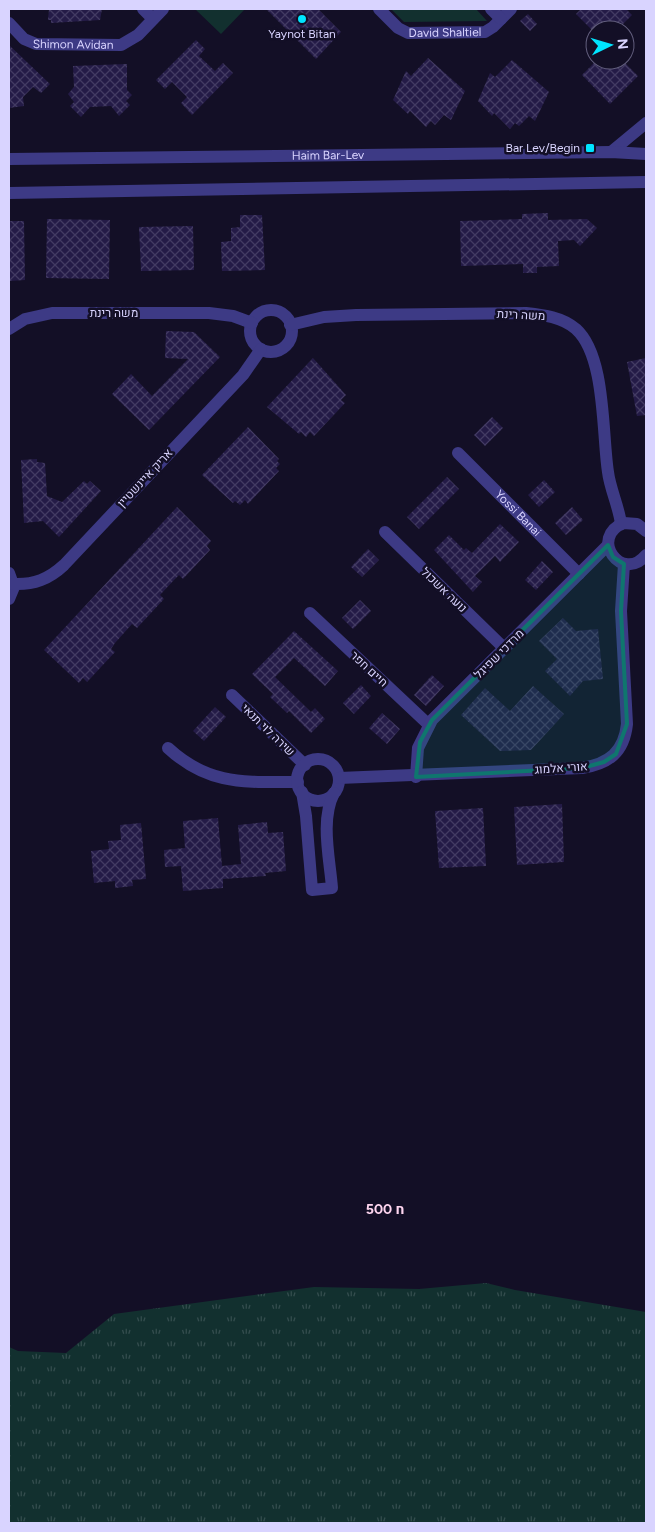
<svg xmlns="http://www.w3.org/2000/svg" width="655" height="1532" font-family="Figtree,Heebo,sans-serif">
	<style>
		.grass { fill: url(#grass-tufts) }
		.green { fill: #12302f }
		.building { fill: url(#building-cross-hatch) }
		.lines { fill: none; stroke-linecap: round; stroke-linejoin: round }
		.minor { stroke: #3d3a85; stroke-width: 12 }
		.marked { fill: #0f766e; fill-opacity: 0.2; stroke: #0f766e; stroke-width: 4; stroke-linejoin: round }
		.poi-dot { fill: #00e5ff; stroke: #130f26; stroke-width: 2 }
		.labels { text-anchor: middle; stroke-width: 5; stroke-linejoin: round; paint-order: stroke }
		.street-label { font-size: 12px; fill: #d9d4ff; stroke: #130f26 }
		.poi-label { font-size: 12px; fill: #d9d4ff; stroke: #130f26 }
		.neighbourhood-label { font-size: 14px; font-weight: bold; fill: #ffd6f0; stroke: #130f26 }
	</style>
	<defs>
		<pattern id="grass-tufts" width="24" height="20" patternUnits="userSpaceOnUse" patternTransform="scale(1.25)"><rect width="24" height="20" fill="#12302f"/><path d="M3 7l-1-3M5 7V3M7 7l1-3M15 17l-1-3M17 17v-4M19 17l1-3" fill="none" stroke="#344d4e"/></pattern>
		<pattern id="building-cross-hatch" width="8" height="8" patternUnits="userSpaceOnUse" patternTransform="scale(1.25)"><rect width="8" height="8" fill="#241b47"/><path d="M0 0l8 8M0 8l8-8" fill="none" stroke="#433b63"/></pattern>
	</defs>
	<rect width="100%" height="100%" fill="#130f26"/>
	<!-- grass -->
	<polygon class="grass" points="486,1283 515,1290 646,1312 646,1523 9,1523 9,1347 18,1351 66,1353 114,1314 314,1287 419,1289"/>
	<!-- green -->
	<g class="green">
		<polygon points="195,9 245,9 221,34"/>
		<polygon points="391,9 476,9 487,21 404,22"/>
	</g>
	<!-- building -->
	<g class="building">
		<polygon points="49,9 102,9 100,20 51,23 51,20 48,20"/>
		<polygon points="266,9 318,9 341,32 316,59"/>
		<polygon points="581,9 626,9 632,15 617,30 592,30 576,14"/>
		<polygon points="528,14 537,24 530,31 520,21"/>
		<polygon points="196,40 205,49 199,56 215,71 223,63 233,73 192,115 181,103 187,97 172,82 165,89 156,80"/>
		<polygon points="9,45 50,84 41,93 33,87 23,97 24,106 9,108"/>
		<polygon points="428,58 465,91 451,120 444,115 435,125 431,121 426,127 410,111 408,114 393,100 406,71 411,76"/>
		<polygon points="512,60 549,92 535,121 529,116 519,126 515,123 510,129 494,113 492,116 478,101 490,73 495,77"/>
		<polygon points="597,60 622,60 638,76 610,104 582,75"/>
		<polygon points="127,64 127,90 132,95 126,101 130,105 119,116 111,106 90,107 81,117 70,106 74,102 68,94 74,87 73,66"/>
		<polygon points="548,213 548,220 587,219 597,228 580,246 574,240 558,241 559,266 537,267 537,273 523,273 523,264 461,266 460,221 522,219 522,214"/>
		<polygon points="240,215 262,215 265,270 222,271 221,242 231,241 231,228 240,227"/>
		<polygon points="47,219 110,220 109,279 46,278"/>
		<polygon points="9,221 24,221 25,280 9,281"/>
		<polygon points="193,226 194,270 141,271 139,227"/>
		<polygon points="166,331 194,332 220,357 149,430 112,394 131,374 152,396 188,359 165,358"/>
		<polygon points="313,358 346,395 341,400 345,403 314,436 310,432 306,437 301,432 299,434 267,407"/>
		<polygon points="646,358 646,415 637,416 627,362"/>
		<polygon points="492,417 503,428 485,446 474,435"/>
		<polygon points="248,427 279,459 277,461 280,464 276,468 279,471 248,504 245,500 240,505 235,501 233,503 202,475"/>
		<polygon points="37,459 37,462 45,463 47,496 62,502 84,481 87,484 90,481 101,491 59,537 43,521 24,523 21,460"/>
		<polygon points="447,477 459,489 419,529 407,517"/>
		<polygon points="544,480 555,492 539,507 528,495"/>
		<polygon points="177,507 211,541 207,546 210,550 183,579 179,575 174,580 160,595 164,599 137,628 132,624 115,643 111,649 115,652 87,682 83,678 79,683 44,650"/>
		<polygon points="572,507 583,520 566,535 555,523"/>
		<polygon points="500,524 519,542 500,562 495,556 475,576 482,582 473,592 434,550 449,535 464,550 466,548 472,553"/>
		<polygon points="368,549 379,560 362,577 351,567"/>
		<polygon points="542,561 553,572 536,590 525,580"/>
		<polygon points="360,600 371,611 353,629 342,618"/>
		<polygon points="563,618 576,631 598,629 603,679 583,681 570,696 545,671 557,659 539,641"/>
		<polygon points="294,631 338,671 325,686 294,658 275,677 311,712 315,708 325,719 311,733 289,711 287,713 270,697 273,694 252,674"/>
		<polygon points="432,675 444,686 426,706 414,695"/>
		<polygon points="361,685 371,696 354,714 343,703"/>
		<polygon points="533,686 564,714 531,750 500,751 461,715 485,688 510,711"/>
		<polygon points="215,707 226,717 204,741 193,731"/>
		<polygon points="382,713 400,729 387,744 369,728"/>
		<polygon points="562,804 564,862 517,865 514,807"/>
		<polygon points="483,808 486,866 439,868 435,811"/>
		<polygon points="218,818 222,866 241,864 238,825 267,822 268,833 283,832 286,871 265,873 266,876 223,879 223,888 183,891 181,866 165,867 164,850 185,848 183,821"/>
		<polygon points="141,823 146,879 132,880 133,886 115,888 115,881 94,883 91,851 109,849 108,841 121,840 120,825"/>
	</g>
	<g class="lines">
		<!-- minor -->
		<g class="minor">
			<polyline points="143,9 153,19"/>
			<path id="s1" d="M 379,9 L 398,28 L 408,33 L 485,32 L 493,27 L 511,9"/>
			<polyline points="491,9 501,19"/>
			<path id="s2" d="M 9,23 L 24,39 L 36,44 L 121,45 L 138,35 L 163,9"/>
			<polyline points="611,152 646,123"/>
			<path id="s3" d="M 9,159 L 611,152 L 646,154"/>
			<polyline points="9,193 646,182"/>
			<circle cx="271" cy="331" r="21"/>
			<path d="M 290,325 L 324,317 L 356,315 L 526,313 C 544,315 562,317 576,329 C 606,356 602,434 608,472 C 610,489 619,507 621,524"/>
			<polyline points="9,329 25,319 52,313 209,313 233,316 252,323"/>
			<path id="s4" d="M 458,453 L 579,574"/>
			<path d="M 646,531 L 637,524 L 624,523 C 588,537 622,584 646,555"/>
			<polyline points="385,532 504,648"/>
			<polyline points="9,573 14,587 9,599"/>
			<path d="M 13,584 C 34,585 49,579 64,565 L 243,375 L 261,349"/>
			<polyline points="310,613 429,725"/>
			<polyline points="232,695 305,765"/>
			<path d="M 168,748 C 209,786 246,782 298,782"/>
			<circle cx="318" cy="780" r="21"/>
			<polyline points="416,777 418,748 432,720 608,545"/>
			<path d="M 339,778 L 582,768 C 609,764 624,752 627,724 L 621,611 L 624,564"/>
			<path d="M 302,792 L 306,816 L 312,890 L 332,888 C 330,860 320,820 334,793"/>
		</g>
	</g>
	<!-- marked area -->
	<path class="marked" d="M 608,545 L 613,557 L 624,564 L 621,611 L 627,724 L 616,754 L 604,762 L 582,768 L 416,777 L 420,742 L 432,720 Z"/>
	<!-- markers -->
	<g class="poi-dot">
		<circle cx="302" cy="19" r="5"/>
		<rect x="585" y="143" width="10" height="10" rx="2.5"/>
	</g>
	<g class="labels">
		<!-- street labels -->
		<g class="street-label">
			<text dy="4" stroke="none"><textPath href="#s1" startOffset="75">David Shaltiel</textPath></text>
			<text dy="4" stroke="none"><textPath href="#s2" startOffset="72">Shimon Avidan</textPath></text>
			<text dy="4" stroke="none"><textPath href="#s3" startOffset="319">Haim Bar-Lev</textPath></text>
			<text x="114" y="317">משה רינת</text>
			<text transform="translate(521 315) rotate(3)" y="4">משה רינת</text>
			<text transform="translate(145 478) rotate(-47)" y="4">אריק איינשטיין</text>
			<text dy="4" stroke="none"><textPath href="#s4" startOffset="85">Yossi Banai</textPath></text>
			<text transform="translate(444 590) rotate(44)" y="4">נועה אשכול</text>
			<text transform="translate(499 654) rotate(-45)" y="4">מרדכי שפיגל</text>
			<text transform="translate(369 669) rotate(43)" y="4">חיים חפר</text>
			<text transform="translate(268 730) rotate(44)" y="4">שירה לוי תנאי</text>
			<text transform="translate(561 768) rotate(-4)" y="4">אורי אלמוג</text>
		</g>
		<!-- poi labels -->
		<g class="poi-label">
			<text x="302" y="38">Yaynot Bitan</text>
			<text x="580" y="152" text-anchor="end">Bar Lev/Begin</text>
		</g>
		<!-- neighbourhood labels -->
		<g class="neighbourhood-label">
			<text x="385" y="1214">ח 500</text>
		</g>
	</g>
	<!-- border -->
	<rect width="655" height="1532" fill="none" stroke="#d9d4ff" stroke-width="20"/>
	<!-- north arrow -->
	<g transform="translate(610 45) rotate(85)"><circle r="24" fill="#130f26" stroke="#625e7d"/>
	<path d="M0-4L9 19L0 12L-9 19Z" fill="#00e5ff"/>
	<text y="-8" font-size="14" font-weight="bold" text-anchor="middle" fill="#d9d4ff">N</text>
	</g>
</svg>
